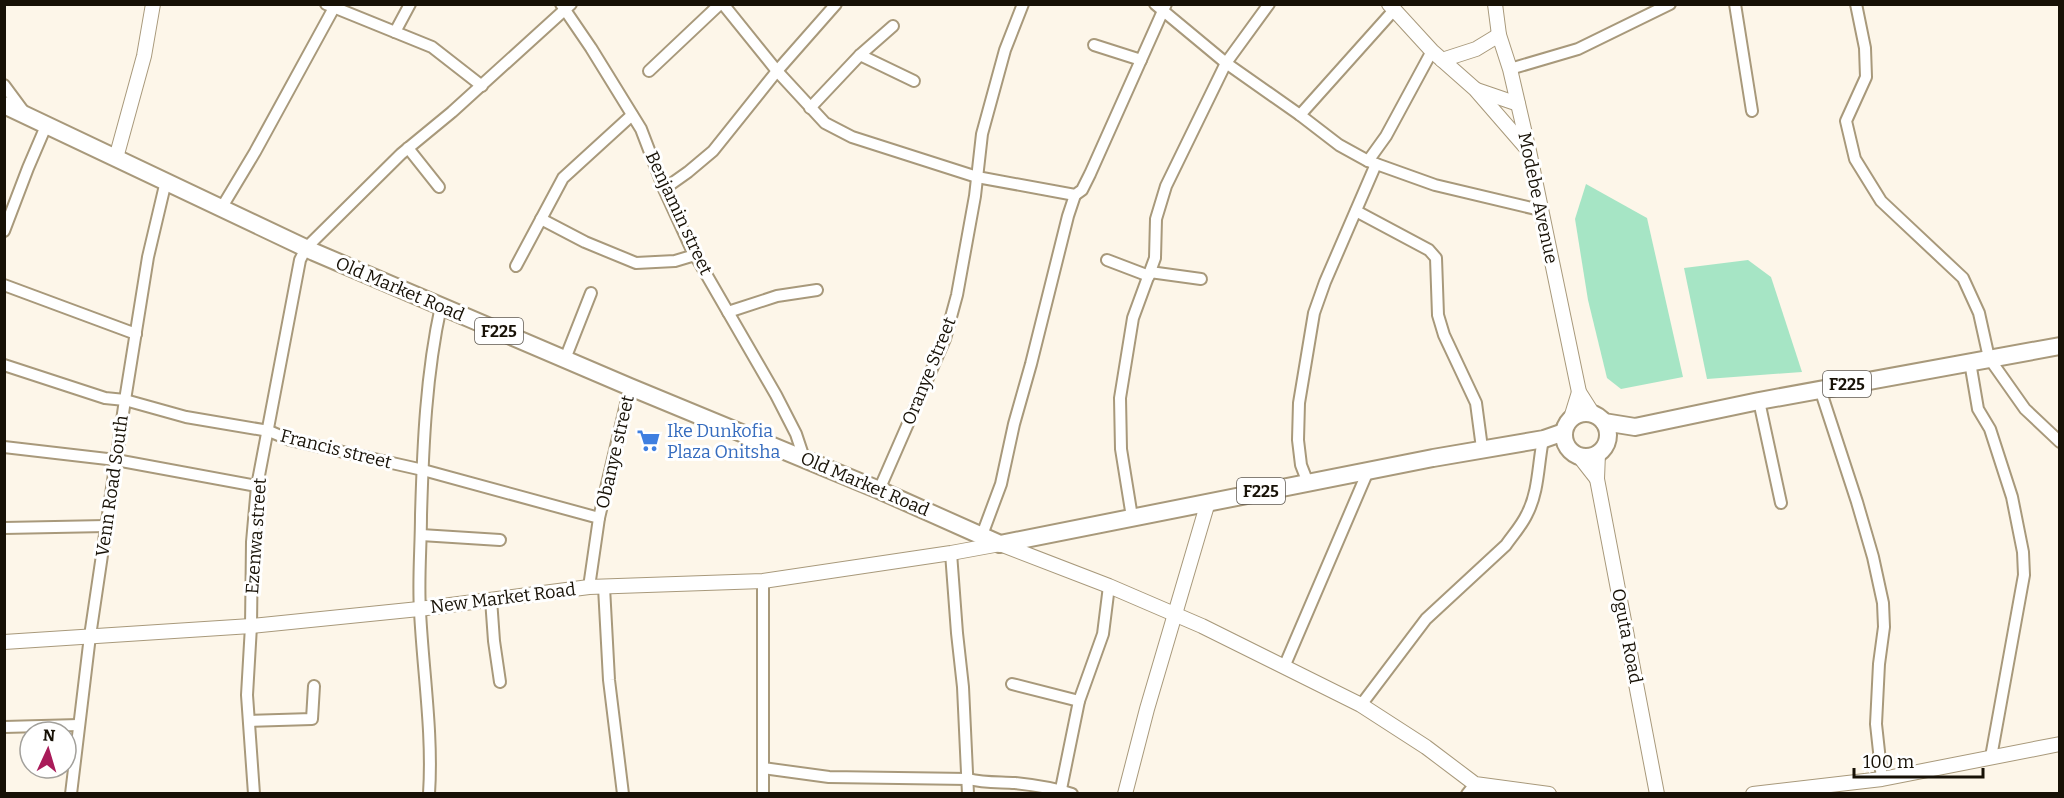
<svg xmlns="http://www.w3.org/2000/svg" width="2064" height="798" font-family="Bitter,serif">
	<style>
		.green { fill: #a6e5c5 }
		.lines { fill: none; stroke-linecap: round; stroke-linejoin: round }
		.street-casing { stroke: #a8997b; stroke-width: 14 }
		.secondary-casing { stroke: #a8997b; stroke-width: 16 }
		.primary-casing { stroke: #a8997b; stroke-width: 20 }
		.street { stroke: #fff; stroke-width: 10 }
		.secondary { stroke: #fff; stroke-width: 14 }
		.primary { stroke: #fff; stroke-width: 16 }
		.labels { text-anchor: middle; stroke-width: 6; stroke-linejoin: round; paint-order: stroke }
		.shield { fill: #fff; stroke: #5d5851; stroke-width: 1.5 }
		.shield-label { font-size: 16px; font-weight: bold; fill: #171106 }
		.street-label { font-size: 18px; fill: #171106; stroke: #fff }
		.shop-label { font-size: 18px; fill: #366cbe; stroke: #fff; text-anchor: start }
	</style>
	<rect width="100%" height="100%" fill="#fdf6e9"/>
	<!-- green -->
	<g class="green">
		<polygon points="1586,184 1647,218 1683,377 1621,389 1607,378 1588,300 1575,219"/>
		<polygon points="1748,260 1771,277 1802,372 1707,379 1684,268"/>
	</g>
	<g class="lines">
		<defs>
			<g id="street">
				<polyline points="326,4 432,47 482,86"/>
				<polyline points="561,4 591,48 641,129 664,189 691,248 776,395 796,434 804,458"/>
				<polyline points="723,4 777,71 825,123 852,137 977,177 1075,195 1082,190 1090,174 1166,4"/>
				<polyline points="1155,4 1226,63 1300,115 1339,145 1368,161 1435,185 1540,210"/>
				<polyline points="1735,4 1752,111"/>
				<polyline points="1856,4 1865,48 1866,77 1846,121 1855,159 1881,201 1963,278 1979,313 1989,358 2025,409 2060,442"/>
				<polyline points="395,32 410,4"/>
				<polyline points="1094,45 1141,60"/>
				<polyline points="860,55 914,81"/>
				<polyline points="1510,69 1578,49 1670,4"/>
				<polyline points="649,71 720,4"/>
				<polyline points="4,85 24,112"/>
				<polyline points="810,108 860,55 893,26"/>
				<polyline points="1300,115 1394,10"/>
				<polyline points="408,148 439,187"/>
				<polyline points="1368,161 1386,136 1432,51"/>
				<polyline points="664,189 688,172 713,151 777,71 836,4"/>
				<polyline points="222,207 255,152 336,4"/>
				<polyline points="1356,211 1429,250 1436,258 1438,315 1444,335 1476,403 1482,448"/>
				<polyline points="541,219 585,242 636,263 675,261 695,255"/>
				<polyline points="4,231 28,168 46,126"/>
				<polyline points="1107,260 1149,276"/>
				<polyline points="516,266 563,178 632,115"/>
				<polyline points="1150,272 1201,279"/>
				<polyline points="4,285 136,334"/>
				<polyline points="728,312 777,296 817,290"/>
				<polyline points="565,359 591,293"/>
				<polyline points="1970,362 1978,409 1990,429 2012,497 2023,552 2024,575 1991,757"/>
				<polyline points="4,365 105,398 125,400 186,417 269,431 290,440 423,470 599,518 589,587"/>
				<polyline points="1820,389 1857,502 1873,557 1883,603 1884,627 1879,664 1876,724 1882,779"/>
				<polyline points="1759,401 1781,503"/>
				<polyline points="4,447 116,460 257,486"/>
				<polyline points="1308,483 1301,465 1298,440 1299,403 1314,313 1325,282 1376,164"/>
				<polyline points="879,490 945,339 957,295 975,196 982,134 1005,50 1023,4"/>
				<polyline points="1132,517 1121,449 1120,398 1133,318 1155,258 1156,219 1166,186 1226,63 1269,4"/>
				<polyline points="599,518 630,387"/>
				<polyline points="4,528 106,526"/>
				<polyline points="421,535 500,540"/>
				<polyline points="982,535 1001,484 1014,424 1031,364 1068,216 1075,195"/>
				<polyline points="951,553 957,633 963,687 968,794"/>
				<polyline points="604,587 609,680 623,794"/>
				<polyline points="491,599 494,641 500,682"/>
				<polyline points="1284,667 1368,471"/>
				<polyline points="1012,684 1079,701"/>
				<path d="M 1361,705 L 1426,619 L 1506,545 C 1513,535 1522,525 1527,514 C 1538,493 1538,468 1542,445"/>
				<polyline points="249,721 312,719 314,686"/>
				<polyline points="4,727 79,725"/>
				<path d="M 763,768 L 829,777 L 968,779 C 984,783 999,782 1015,783 C 1034,785 1054,788 1072,794"/>
				<polyline points="71,794 90,636 125,400 148,257 166,181"/>
				<polyline points="254,794 247,695 251,626 252,542 257,486 300,260 306,248 401,154 452,112 571,4"/>
				<path d="M 429,794 C 433,733 423,672 420,611 C 418,579 421,547 421,515 C 423,445 426,374 441,306"/>
				<polyline points="763,794 763,581"/>
				<polyline points="1060,794 1079,701 1103,634 1109,586"/>
				<polyline points="1467,794 1475,784 1481,794"/>
			</g>
			<g id="secondary">
				<polyline points="1389,4 1432,51 1475,89 1528,150"/>
				<polyline points="1495,4 1499,35 1510,69 1529,151 1579,392 1593,414"/>
				<polyline points="1442,60 1476,49 1499,35"/>
				<polyline points="1477,90 1518,104"/>
				<polyline points="116,158 144,56 153,4"/>
				<polyline points="1571,418 1579,392"/>
				<polyline points="1598,453 1597,479 1657,794"/>
				<polyline points="1579,456 1597,479"/>
				<polyline points="4,642 251,626 419,609 589,587 763,581 951,553 1000,544 1109,586 1202,626 1361,705 1426,747 1475,784 1549,794"/>
				<polyline points="1125,794 1147,709 1208,502"/>
				<polyline points="1753,794 1882,779 2060,744"/>
			</g>
			<g id="primary">
				<polyline points="4,105 314,252 630,387 879,490 1000,544 1433,458 1544,439 1564,432"/>
				<circle cx="1586" cy="435" r="22"/>
				<polyline points="1604,422 1635,427 1759,401 2060,346"/>
			</g>
		</defs>
		<!-- street casing -->
		<use href="#street" class="street-casing"/>
		<!-- secondary casing -->
		<use href="#secondary" class="secondary-casing"/>
		<!-- primary casing -->
		<use href="#primary" class="primary-casing"/>
		<!-- street -->
		<use href="#street" class="street"/>
		<!-- secondary -->
		<use href="#secondary" class="secondary"/>
		<!-- primary -->
		<use href="#primary" class="primary"/>
	</g>
	<!-- icons -->
	<defs>
		<symbol id="supermarket-bare" viewBox="-9 -9 18 18"><path d="M-6-5.5h2.5l.6 2H6L4.5 2H-2.5L-4.4-4H-6ZM-1.5 3.2a1.3 1.3 0 1 0 .1 0ZM3 3.2a1.3 1.3 0 1 0 .1 0Z" fill="#3f7fe0" stroke="#fff" stroke-width="2.5" paint-order="stroke"/></symbol>
	</defs>
	<g fill-rule="evenodd">
		<use href="#supermarket-bare" x="632" y="424" width="33" height="33"/>
	</g>
	<g class="labels">
		<!-- shield labels -->
		<g class="shield">
			<rect x="475" y="318" width="48" height="26" rx="4.5"/>
			<rect x="1823" y="371" width="48" height="26" rx="4.5"/>
			<rect x="1237" y="478" width="48" height="26" rx="4.5"/>
		</g>
		<g class="shield-label">
			<text x="499" y="337">F225</text>
			<text x="1847" y="390">F225</text>
			<text x="1261" y="497">F225</text>
		</g>
		<!-- street labels -->
		<g class="street-label">
			<text transform="translate(1538 198) rotate(78)" y="6">Modebe Avenue</text>
			<text transform="translate(679 213) rotate(65)" y="6">Benjamin street</text>
			<text transform="translate(400 289) rotate(23)" y="6">Old Market Road</text>
			<text transform="translate(929 371) rotate(-68)" y="6">Oranye Street</text>
			<text transform="translate(336 449) rotate(14)" y="6">Francis street</text>
			<text transform="translate(615 452) rotate(-77)" y="6">Obanye street</text>
			<text transform="translate(865 484) rotate(23)" y="6">Old Market Road</text>
			<text transform="translate(112 486) rotate(-82)" y="6">Venn Road South</text>
			<text transform="translate(256 536) rotate(-86)" y="6">Ezenwa street</text>
			<text transform="translate(503 598) rotate(-7)" y="6">New Market Road</text>
			<text transform="translate(1627 636) rotate(79)" y="6">Oguta Road</text>
		</g>
		<!-- shop labels -->
		<g class="shop-label">
			<text x="667" y="437">Ike Dunkofia<tspan x="667" dy="21">Plaza Onitsha</tspan></text>
		</g>
	</g>
	<!-- border -->
	<rect width="2064" height="798" fill="none" stroke="#171106" stroke-width="12"/>
	<!-- north arrow -->
	<g transform="translate(48 750) rotate(4)"><circle r="28" fill="#ffffff" stroke="#a2a09b" stroke-width="1.5"/>
	<path d="M0-4.5L10 22L0 15L-10 22Z" fill="#a91b59"/>
	<text y="-9" font-size="16" font-weight="bold" text-anchor="middle" fill="#171106">N</text>
	</g>
	<!-- scale -->
	<path d="M1854 768v9h129v-9" fill="none" stroke="#171106" stroke-width="3"/>
	<text x="1863" y="768" font-size="18" fill="#171106" stroke="#ffffff" stroke-width="4.5" paint-order="stroke">100 m</text>
</svg>
